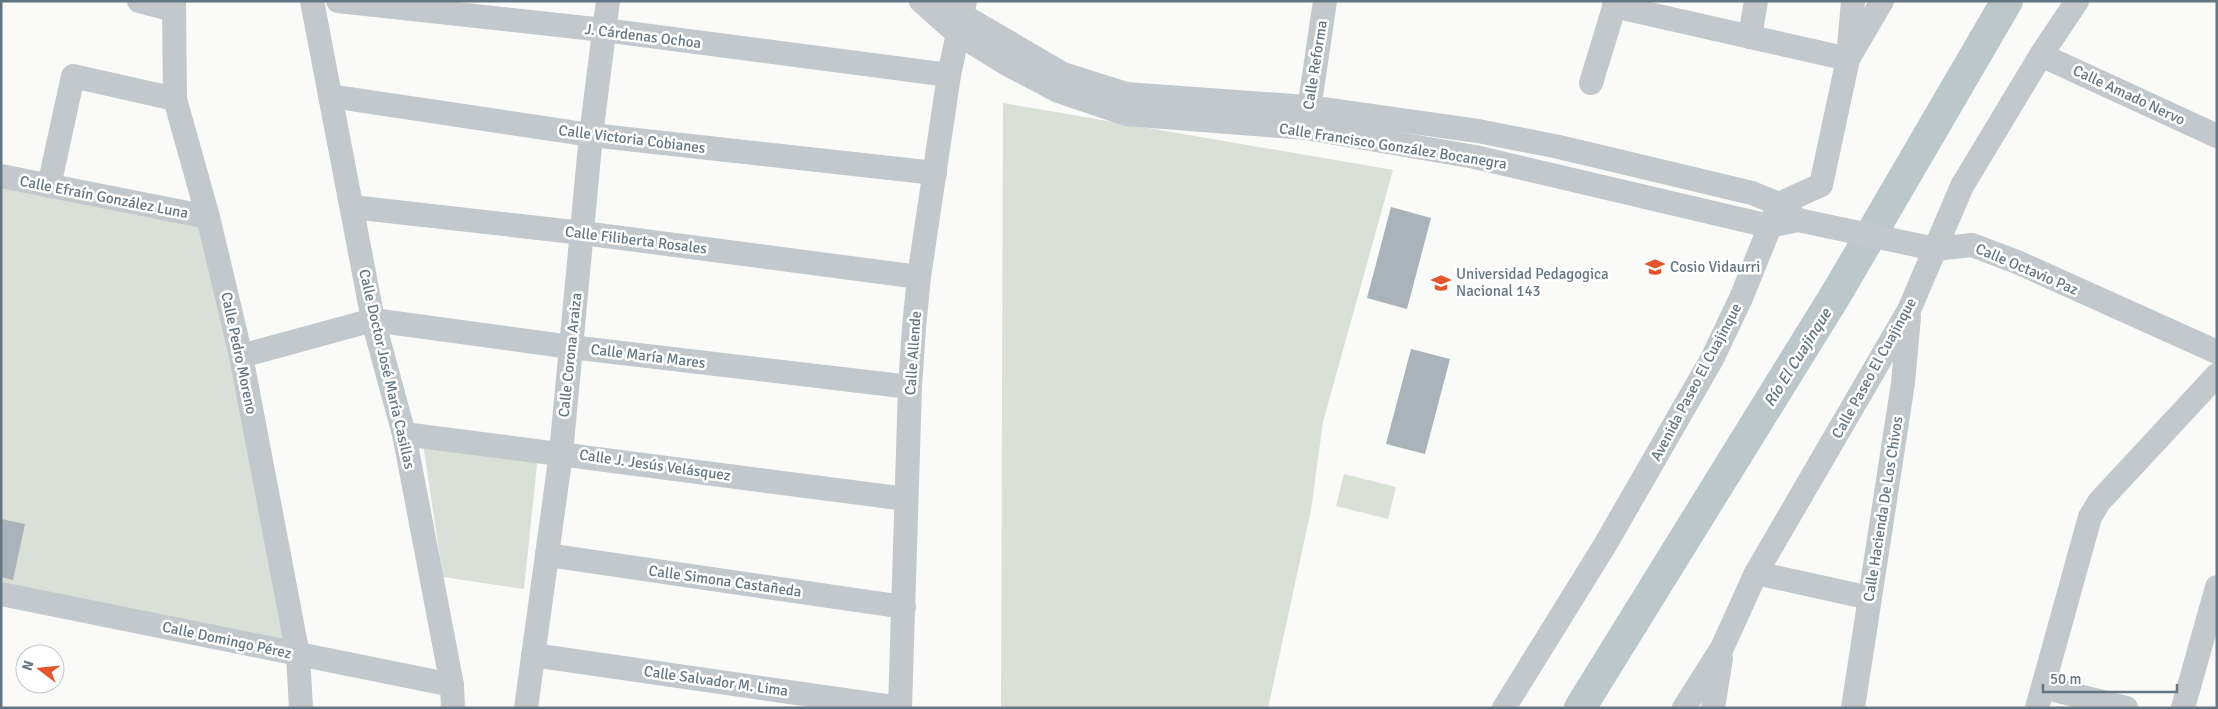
<svg xmlns="http://www.w3.org/2000/svg" width="2218" height="709" font-family="Signika,sans-serif">
	<style>
		.green { fill: #dadfd7 }
		.lines { fill: none; stroke-linecap: round; stroke-linejoin: round }
		.river { stroke: #bbc7cb; stroke-width: 32 }
		.building { fill: #aab3b9 }
		.minor { stroke: #c3c8cc; stroke-width: 24 }
		.labels { text-anchor: middle; stroke-width: 5; stroke-linejoin: round; paint-order: stroke }
		.street-label { font-size: 15px; fill: #657683; stroke: #fff }
		.poi-label { font-size: 15px; fill: #657683; stroke: #fff; text-anchor: start }
		.water-label { font-size: 16px; font-style: italic; fill: #60757c; stroke: #fff }
	</style>
	<rect width="100%" height="100%" fill="#fafaf8"/>
	<!-- green -->
	<g class="green">
		<polygon points="1003,103 1393,170 1323,422 1311,510 1268,708 1001,708"/>
		<polygon points="1,176 208,217 298,655 1,594"/>
		<polygon points="423,444 538,455 524,589 443,577"/>
		<polygon points="1344,474 1396,487 1388,519 1336,506"/>
	</g>
	<g class="lines">
		<!-- river -->
		<polyline class="river" points="1580,708 1838,291 2007,1"/>
	</g>
	<!-- building -->
	<g class="building">
		<polygon points="1391,207 1431,218 1407,309 1367,298"/>
		<polygon points="1411,349 1450,359 1425,454 1386,444"/>
		<polygon points="1,519 25,524 13,580 1,577"/>
	</g>
	<g class="lines">
		<!-- minor -->
		<g class="minor">
			<polyline points="139,1 173,10"/>
			<polyline points="174,1 175,99 208,217 241,356 298,655 301,708"/>
			<polyline points="312,1 373,320 404,434 452,685 453,708"/>
			<polyline points="338,1 604,30 949,75"/>
			<polyline points="921,1 957,33 1007,64 1058,91 1126,114 1306,128 1475,157 1769,226 1798,220 1935,249 1972,245 2017,262 2217,352"/>
			<polyline points="951,4 962,15 1063,74 1126,94 1308,107 1478,131 1559,147 1752,193 1779,204 1798,220"/>
			<polyline points="1614,6 1848,59 1853,1"/>
			<polyline points="1750,37 1756,1"/>
			<polyline points="2041,55 2217,136"/>
			<polyline points="1591,83 1616,1"/>
			<polyline points="330,96 591,135 935,173"/>
			<polyline points="1307,123 1325,1"/>
			<polyline points="1,176 208,217"/>
			<polyline points="49,186 73,76 175,99"/>
			<polyline points="352,207 583,233 919,277"/>
			<polyline points="241,356 373,320 571,347 910,387"/>
			<polyline points="404,434 906,499"/>
			<polyline points="547,555 904,607"/>
			<polyline points="1756,573 1870,598"/>
			<polyline points="1,594 452,685"/>
			<polyline points="533,655 900,708 910,387 914,327 919,277 949,75 965,1"/>
			<polyline points="2043,687 2126,708"/>
			<polyline points="526,708 561,453 591,135 608,1"/>
			<polyline points="1504,708 1605,545 1712,359 1741,298 1779,204 1821,185 1848,59 1882,1"/>
			<polyline points="1684,708 1722,648 1756,573 1909,310 1962,186 2041,55 2077,1"/>
			<polyline points="1713,708 1721,658"/>
			<polyline points="1853,708 1903,383 1909,317"/>
			<polyline points="2037,708 2090,517 2099,502 2217,375"/>
			<polyline points="2183,708 2217,587"/>
		</g>
	</g>
	<!-- icons -->
	<defs>
		<symbol id="school-bare" viewBox="-9 -9 18 18"><path d="M0-5L7-2L0 1L-7-2ZM-4 1L0 2.5L4 1V4Q0 6-4 4Z" fill="#e4572e" stroke="#fff" stroke-width="2.5" paint-order="stroke"/></symbol>
		<symbol id="university-bare" viewBox="-9 -9 18 18"><path d="M0-5L7-2L0 1L-7-2ZM-4 1L0 2.5L4 1V4Q0 6-4 4Z" fill="#e4572e" stroke="#fff" stroke-width="2.5" paint-order="stroke"/></symbol>
	</defs>
	<g fill-rule="evenodd">
		<use href="#school-bare" x="1641" y="253" width="28" height="28"/>
		<use href="#university-bare" x="1427" y="269" width="28" height="28"/>
	</g>
	<g class="labels">
		<!-- street labels -->
		<g class="street-label">
			<text transform="translate(643 36) rotate(7)" y="5">J. Cárdenas Ochoa</text>
			<text transform="translate(1315 65) rotate(-81)" y="5">Calle Reforma</text>
			<text transform="translate(2129 95) rotate(25)" y="5">Calle Amado Nervo</text>
			<text transform="translate(632 139) rotate(7)" y="5">Calle Victoria Cobianes</text>
			<text transform="translate(1393 146) rotate(9)" y="5">Calle Francisco González Bocanegra</text>
			<text transform="translate(104 197) rotate(11)" y="5">Calle Efraín González Luna</text>
			<text transform="translate(636 240) rotate(7)" y="5">Calle Filiberta Rosales</text>
			<text transform="translate(2027 269) rotate(23)" y="5">Calle Octavio Paz</text>
			<text transform="translate(239 353) rotate(78)" y="5">Calle Pedro Moreno</text>
			<text transform="translate(913 353) rotate(-86)" y="5">Calle Allende</text>
			<text transform="translate(570 355) rotate(-84)" y="5">Calle Corona Araiza</text>
			<text transform="translate(648 356) rotate(7)" y="5">Calle María Mares</text>
			<text transform="translate(1874 368) rotate(-61)" y="5">Calle Paseo El Cuajinque</text>
			<text transform="translate(387 369) rotate(77)" y="5">Calle Doctor José María Casillas</text>
			<text transform="translate(1696 382) rotate(-62)" y="5">Avenida Paseo El Cuajinque</text>
			<text transform="translate(655 465) rotate(8)" y="5">Calle J. Jesús Velásquez</text>
			<text transform="translate(1883 509) rotate(-81)" y="5">Calle Hacienda De Los Chivos</text>
			<text transform="translate(725 581) rotate(8)" y="5">Calle Simona Castañeda</text>
			<text transform="translate(227 640) rotate(12)" y="5">Calle Domingo Pérez</text>
			<text transform="translate(716 681) rotate(8)" y="5">Calle Salvador M. Lima</text>
		</g>
		<!-- poi labels -->
		<g class="poi-label">
			<text x="1670" y="272">Cosio Vidaurri</text>
			<text x="1456" y="279">Universidad Pedagogica<tspan x="1456" dy="17">Nacional 143</tspan></text>
		</g>
		<!-- water labels -->
		<g class="water-label">
			<text transform="translate(1797 357) rotate(-58)" y="6">Río El Cuajinque</text>
		</g>
	</g>
	<!-- border -->
	<rect width="2218" height="709" fill="none" stroke="#657683" stroke-width="5"/>
	<!-- north arrow -->
	<g transform="translate(40 669) rotate(286)"><circle r="24" fill="#ffffff" stroke="#c1c8cd"/>
	<path d="M0-4L9 19L0 12L-9 19Z" fill="#e4572e"/>
	<text y="-8" font-size="14" font-weight="bold" text-anchor="middle" fill="#657683">N</text>
	</g>
	<!-- scale -->
	<path d="M2043 684v8h134v-8" fill="none" stroke="#657683" stroke-width="2.5"/>
	<text x="2050" y="684" font-size="15" fill="#657683" stroke="#ffffff" stroke-width="4" paint-order="stroke">50 m</text>
</svg>
